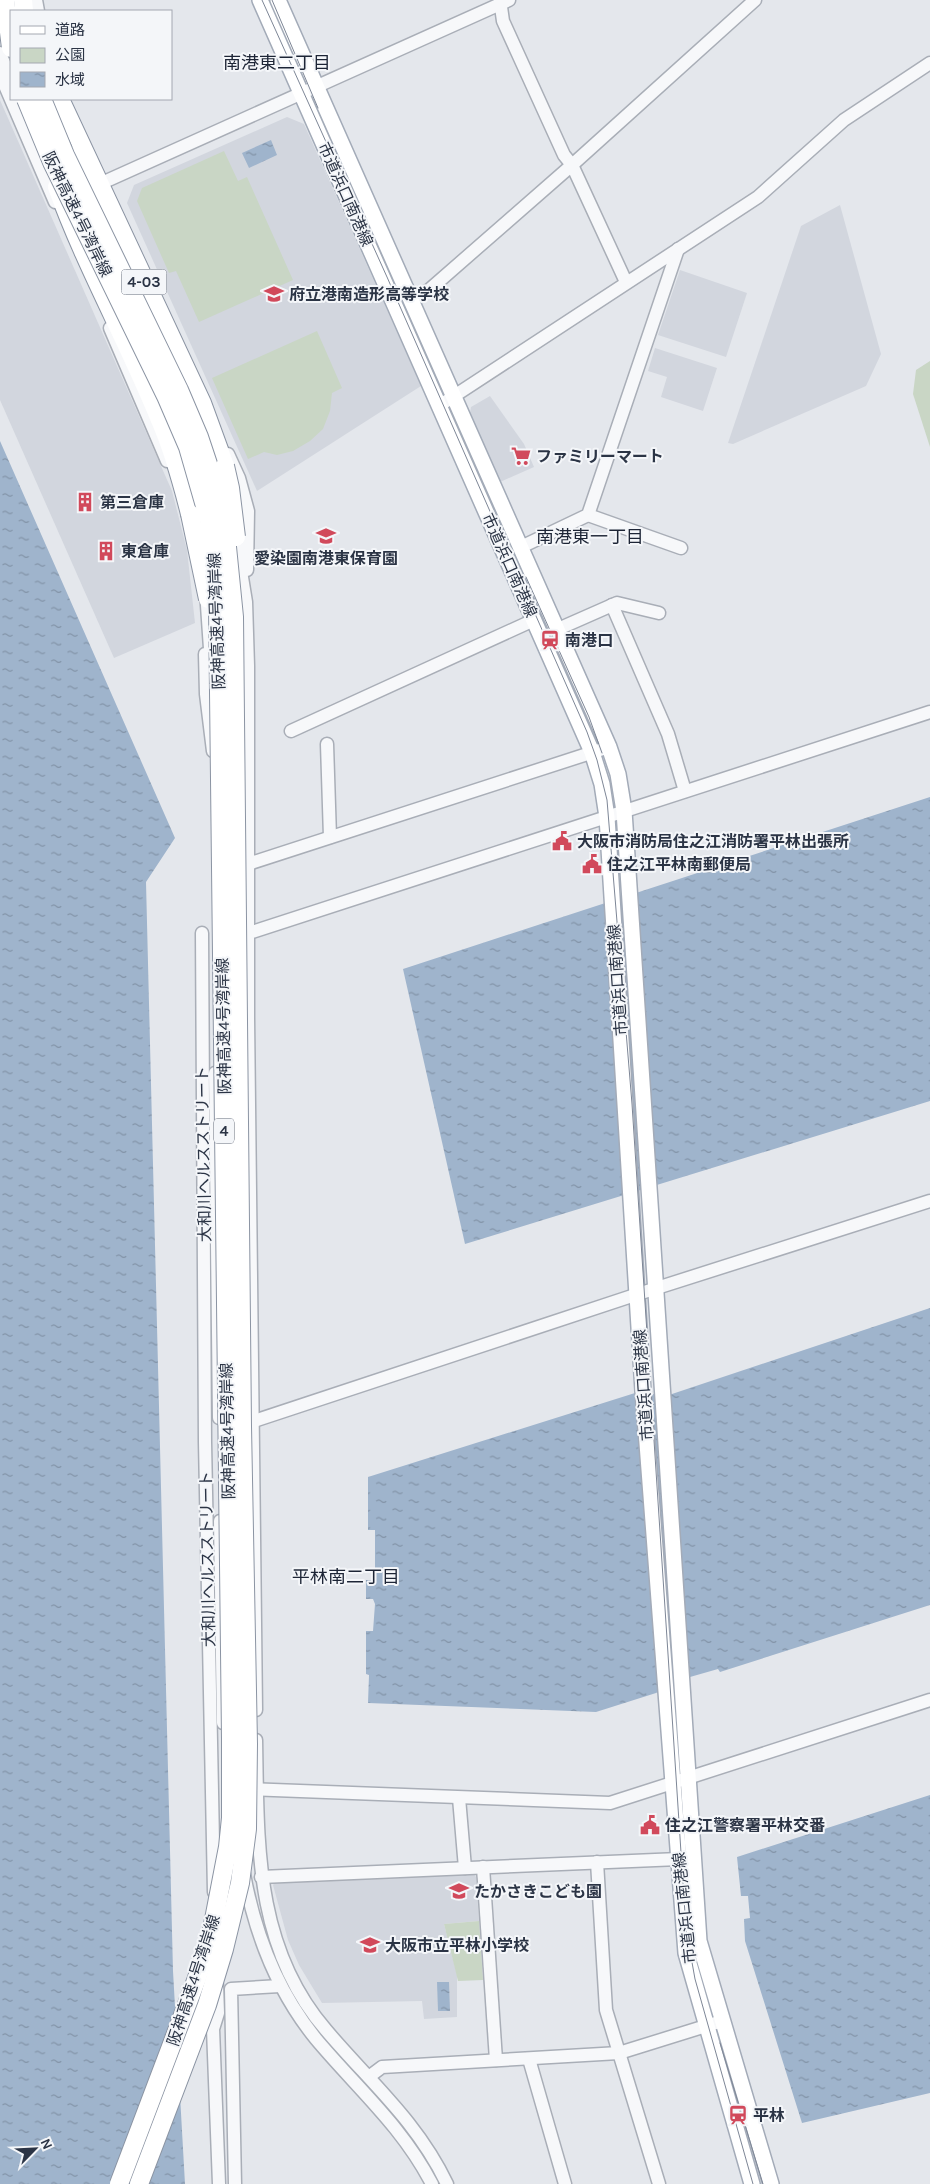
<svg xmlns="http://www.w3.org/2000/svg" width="930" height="2184" font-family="Karla,'Noto Sans JP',sans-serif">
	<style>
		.built { fill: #d2d6de }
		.green { fill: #c9d6c5 }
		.water { fill: url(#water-ripples) }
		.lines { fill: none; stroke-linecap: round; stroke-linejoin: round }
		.minor-casing { stroke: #a9aeb7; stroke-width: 15 }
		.major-casing { stroke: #a3abb8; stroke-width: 18 }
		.highway-casing { stroke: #8b94a3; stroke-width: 20 }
		.minor { stroke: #f7f8fa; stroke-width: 12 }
		.major { stroke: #fff; stroke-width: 15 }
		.highway { stroke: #fff; stroke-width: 18 }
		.tram { stroke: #7d8696; stroke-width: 1 }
		.highway-bridge-casing { stroke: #8b94a3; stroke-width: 20; stroke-linecap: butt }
		.highway-bridge { stroke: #fff; stroke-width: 18 }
		.labels { text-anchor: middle; stroke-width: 4; stroke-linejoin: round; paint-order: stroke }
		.shield { fill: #f4f6f9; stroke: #676e7b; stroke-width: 1 }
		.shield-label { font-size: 15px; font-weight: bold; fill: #2b3445 }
		.street-label { font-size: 16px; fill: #2b3445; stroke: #f4f6f9 }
		.poi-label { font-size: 16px; font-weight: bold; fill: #2b3445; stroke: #f4f6f9; text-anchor: start }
		.neighbourhood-label { font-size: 18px; fill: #1d2536; stroke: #f4f6f9 }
	</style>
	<defs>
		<pattern id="water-ripples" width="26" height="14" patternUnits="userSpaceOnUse" patternTransform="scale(1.25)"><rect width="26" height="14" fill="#9fb4cc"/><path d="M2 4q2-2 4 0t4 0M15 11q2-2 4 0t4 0" fill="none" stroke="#8293a7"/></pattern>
	</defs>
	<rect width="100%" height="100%" fill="#e4e7ec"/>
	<!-- built -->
	<g class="built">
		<polygon points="0,100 172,491 187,550 195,623 114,658 0,400"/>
		<polygon points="287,117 304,124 421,386 257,491 127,203 134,185"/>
		<polygon points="840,205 881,354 866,386 733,444 728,443 801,226"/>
		<polygon points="680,270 747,293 726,357 658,335"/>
		<polygon points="655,348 717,368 703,411 661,397 667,377 648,371"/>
		<polygon points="490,396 524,444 534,467 500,482 470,413 471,407"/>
		<polygon points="473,1873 476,1877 479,1921 444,1924 457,1975 457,2017 424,2019 422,2001 322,2003 299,1965 288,1940 273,1885 277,1880"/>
	</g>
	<!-- green -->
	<g class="green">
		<polygon points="224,151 238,181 247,177 293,280 199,322 176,271 169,273 137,201 142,188"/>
		<polygon points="317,331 342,388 332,393 330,411 323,429 310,441 293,451 277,455 264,452 248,459 212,378"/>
		<polygon points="930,361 930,447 913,394 916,370"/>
		<polygon points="479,1921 483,1980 458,1981 444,1924"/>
	</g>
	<!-- water -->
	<g class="water">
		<polygon points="271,140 277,155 249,168 242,153"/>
		<polygon points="0,441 175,838 146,882 173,1971 185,2184 0,2184"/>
		<polygon points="930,797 930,1101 465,1244 403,969"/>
		<polygon points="930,1308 930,1605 720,1672 718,1669 690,1677 656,1693 596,1712 368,1703 369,1675 366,1674 366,1631 373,1631 375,1604 373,1599 366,1599 366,1580 375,1580 375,1530 368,1530 368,1477 635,1393 669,1395"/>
		<polygon points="930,1795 930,2093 802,2123 745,1941 744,1919 750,1918 748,1896 741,1896 737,1857"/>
		<polygon points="437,1982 449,1982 450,2011 438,2011"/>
	</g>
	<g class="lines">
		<defs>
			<g id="minor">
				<polyline points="36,0 38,11"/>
				<polyline points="500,0 503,21 564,155 572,165 626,282"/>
				<polyline points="0,53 11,80"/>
				<polyline points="0,74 55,202"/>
				<polyline points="75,152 103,213"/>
				<polyline points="104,182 509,0"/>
				<polyline points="411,300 429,290 572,165 755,0"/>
				<polyline points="110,328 167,461"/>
				<polyline points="445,402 758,197 844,120 930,63"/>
				<polyline points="228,454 239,478 248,511 247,570"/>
				<polyline points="588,515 681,548"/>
				<polyline points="234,528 246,602 248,666 248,1018 256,1710"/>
				<polyline points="521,547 588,515 678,249"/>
				<polyline points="206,591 211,663"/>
				<polyline points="612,605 668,734 685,791"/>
				<polyline points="558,629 617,603 659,613"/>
				<polyline points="205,654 206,694 213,751"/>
				<polyline points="291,731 534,620"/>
				<polyline points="327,744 330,837"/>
				<polyline points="248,864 609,747"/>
				<polyline points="243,931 249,933 930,712"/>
				<polyline points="202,933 205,1442 214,1892"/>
				<polyline points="215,1073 219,1418"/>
				<polyline points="246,1421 254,1421 638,1294 930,1201"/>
				<polyline points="220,1521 223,1723"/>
				<path d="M 256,1740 C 258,1843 254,1947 326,2030 C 370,2082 417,2121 447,2184"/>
				<polyline points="250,1789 610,1803 930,1700"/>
				<polyline points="459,1798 465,1868"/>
				<polyline points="597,1862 606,2010 659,2184"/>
				<polyline points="483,1867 496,2060"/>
				<path d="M 244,1874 C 255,1934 277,1991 316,2039 C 357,2088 402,2126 432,2184"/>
				<polyline points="261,1877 679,1859"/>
				<polyline points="217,1985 218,2013 213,2029 219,2184"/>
				<polyline points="529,2059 565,2184"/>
				<polyline points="370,2076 382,2067 619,2053 722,2021"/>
				<polyline points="235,2184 231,1989 280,1986"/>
			</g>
			<g id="major">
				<polyline points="260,0 592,752 602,784 607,817 643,1391 686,1953 752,2184"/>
				<polyline points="278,0 609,747 618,774 624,811 699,1941 771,2184"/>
			</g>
			<g id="highway">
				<polyline points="5,0 11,48"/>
				<polyline points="23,0 24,11"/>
				<polyline points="60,99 202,403 225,466"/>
				<path d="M 57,187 C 86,267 128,341 160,420 C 173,450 182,482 190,514"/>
			</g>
		</defs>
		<!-- minor casing -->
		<use href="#minor" class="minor-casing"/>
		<!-- major casing -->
		<use href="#major" class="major-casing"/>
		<!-- highway casing -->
		<use href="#highway" class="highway-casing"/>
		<!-- minor -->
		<use href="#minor" class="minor"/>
		<!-- major -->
		<use href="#major" class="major"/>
		<!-- highway -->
		<use href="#highway" class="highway"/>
		<!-- tram -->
		<g class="tram">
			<polyline points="262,0 387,277 587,732 597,760 607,800 632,1104 686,1929 695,1979 753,2184"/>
			<polyline points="272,0 318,108"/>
			<polyline points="526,577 589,717 602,753"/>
			<polyline points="720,2043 763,2184"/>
		</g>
		<defs>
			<g id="highway-bridge">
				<polyline points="26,99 52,162 166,396 188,447 209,520 218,605 231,1739 231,1818 228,1847 211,1935 197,1978 119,2184"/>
				<polyline points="42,99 65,155 179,390 199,437 215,485 226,537 234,617 242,1426 248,1744 247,1829 240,1883 224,1949 207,2005 139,2184"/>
				<polyline points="225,466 230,488 236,537"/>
				<polyline points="190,514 208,599"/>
			</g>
		</defs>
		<!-- highway-bridge casing -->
		<use href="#highway-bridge" class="highway-bridge-casing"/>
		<!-- highway-bridge -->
		<use href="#highway-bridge" class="highway-bridge"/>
	</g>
	<!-- icons -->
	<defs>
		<symbol id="school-bare" viewBox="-9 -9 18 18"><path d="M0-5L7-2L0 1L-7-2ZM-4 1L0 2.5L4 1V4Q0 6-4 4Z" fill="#d1495b" stroke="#f4f6f9" stroke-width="2.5" paint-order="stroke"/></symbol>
		<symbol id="supermarket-bare" viewBox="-9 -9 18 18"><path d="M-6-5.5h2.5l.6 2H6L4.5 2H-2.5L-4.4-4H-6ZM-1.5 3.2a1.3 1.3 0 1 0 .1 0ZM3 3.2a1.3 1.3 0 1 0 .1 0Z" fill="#d1495b" stroke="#f4f6f9" stroke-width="2.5" paint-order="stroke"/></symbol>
		<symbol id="building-bare" viewBox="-9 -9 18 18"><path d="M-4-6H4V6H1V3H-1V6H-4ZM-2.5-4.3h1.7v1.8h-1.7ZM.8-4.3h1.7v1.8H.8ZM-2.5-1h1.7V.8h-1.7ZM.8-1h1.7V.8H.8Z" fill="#d1495b" stroke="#f4f6f9" stroke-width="2.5" paint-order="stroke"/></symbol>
		<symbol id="station-bare" viewBox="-9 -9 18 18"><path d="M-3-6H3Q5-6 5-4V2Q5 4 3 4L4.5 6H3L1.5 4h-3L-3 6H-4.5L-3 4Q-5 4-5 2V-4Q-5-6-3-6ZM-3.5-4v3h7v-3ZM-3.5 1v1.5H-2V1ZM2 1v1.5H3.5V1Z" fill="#d1495b" stroke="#f4f6f9" stroke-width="2.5" paint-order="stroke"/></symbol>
		<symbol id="civic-bare" viewBox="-9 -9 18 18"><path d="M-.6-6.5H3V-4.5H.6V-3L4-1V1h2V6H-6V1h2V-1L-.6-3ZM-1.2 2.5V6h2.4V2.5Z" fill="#d1495b" stroke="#f4f6f9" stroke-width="2.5" paint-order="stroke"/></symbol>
	</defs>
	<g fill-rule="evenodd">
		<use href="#school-bare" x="260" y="280" width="28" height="28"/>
		<use href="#supermarket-bare" x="507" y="442" width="28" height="28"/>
		<use href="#building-bare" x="71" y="488" width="28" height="28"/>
		<use href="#school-bare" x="312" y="522" width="28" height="28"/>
		<use href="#building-bare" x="92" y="537" width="28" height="28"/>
		<use href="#station-bare" x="536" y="626" width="28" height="28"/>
		<use href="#civic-bare" x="548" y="827" width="28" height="28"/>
		<use href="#civic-bare" x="578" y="850" width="28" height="28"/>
		<use href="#civic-bare" x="636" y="1811" width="28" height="28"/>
		<use href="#school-bare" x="445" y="1877" width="28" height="28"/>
		<use href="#school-bare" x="356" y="1931" width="28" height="28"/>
		<use href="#station-bare" x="724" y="2101" width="28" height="28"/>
	</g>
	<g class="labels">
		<!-- shield labels -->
		<g class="shield">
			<rect x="121.5" y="269.5" width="45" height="25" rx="4"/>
			<rect x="214" y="1118.5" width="20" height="25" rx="4"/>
		</g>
		<g class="shield-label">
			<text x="144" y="287">4-03</text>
			<text x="224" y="1136">4</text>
		</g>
		<!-- street labels -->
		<g class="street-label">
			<text transform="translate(346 194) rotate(66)" y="6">市道浜口南港線</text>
			<text transform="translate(78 214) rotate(64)" y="6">阪神高速4号湾岸線</text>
			<text transform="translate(510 565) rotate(66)" y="6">市道浜口南港線</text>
			<text transform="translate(216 621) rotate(-92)" y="6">阪神高速4号湾岸線</text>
			<text transform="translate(617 980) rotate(-94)" y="6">市道浜口南港線</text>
			<text transform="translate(223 1026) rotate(-91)" y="6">阪神高速4号湾岸線</text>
			<text transform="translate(203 1154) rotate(-91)" y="6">大和川ヘルスストリート</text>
			<text transform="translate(643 1385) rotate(-94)" y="6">市道浜口南港線</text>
			<text transform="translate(227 1431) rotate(-91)" y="6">阪神高速4号湾岸線</text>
			<text transform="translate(207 1559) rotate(-91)" y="6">大和川ヘルスストリート</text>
			<text transform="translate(684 1908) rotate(-96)" y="6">市道浜口南港線</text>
			<text transform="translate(193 1980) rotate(-72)" y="6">阪神高速4号湾岸線</text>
		</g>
		<!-- poi labels -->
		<g class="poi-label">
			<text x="289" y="300">府立港南造形高等学校</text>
			<text x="536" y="462">ファミリーマート</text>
			<text x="100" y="508">第三倉庫</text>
			<text x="121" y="557">東倉庫</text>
			<text x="326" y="564" text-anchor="middle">愛染園南港東保育園</text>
			<text x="565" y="646">南港口</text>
			<text x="577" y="847">大阪市消防局住之江消防署平林出張所</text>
			<text x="607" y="870">住之江平林南郵便局</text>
			<text x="665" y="1831">住之江警察署平林交番</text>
			<text x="474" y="1897">たかさきこども園</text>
			<text x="385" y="1951">大阪市立平林小学校</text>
			<text x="753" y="2121">平林</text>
		</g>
		<!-- neighbourhood labels -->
		<g class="neighbourhood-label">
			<text x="277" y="69">南港東二丁目</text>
			<text x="590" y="543">南港東一丁目</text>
			<text x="346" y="1583">平林南二丁目</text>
		</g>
	</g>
	<!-- legend -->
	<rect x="10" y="10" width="162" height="90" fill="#f4f6f9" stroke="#a4a8b1"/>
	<rect x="20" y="26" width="25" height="8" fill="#ffffff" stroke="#a4a8b1"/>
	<text x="55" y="35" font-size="15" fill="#2b3445">道路</text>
	<rect x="20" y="48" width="25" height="15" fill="#c9d6c5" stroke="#a4a8b1"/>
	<text x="55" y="60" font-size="15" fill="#2b3445">公園</text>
	<rect x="20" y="72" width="25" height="15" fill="url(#water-ripples)" stroke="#a4a8b1"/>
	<text x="55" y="85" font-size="15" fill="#2b3445">水域</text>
	<!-- north arrow -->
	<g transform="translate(35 2149) rotate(66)" stroke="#f4f6f9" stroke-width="4" paint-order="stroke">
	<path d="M0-4L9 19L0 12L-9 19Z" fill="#2b3445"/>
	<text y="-8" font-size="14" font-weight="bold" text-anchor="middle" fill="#2b3445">N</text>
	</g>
</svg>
